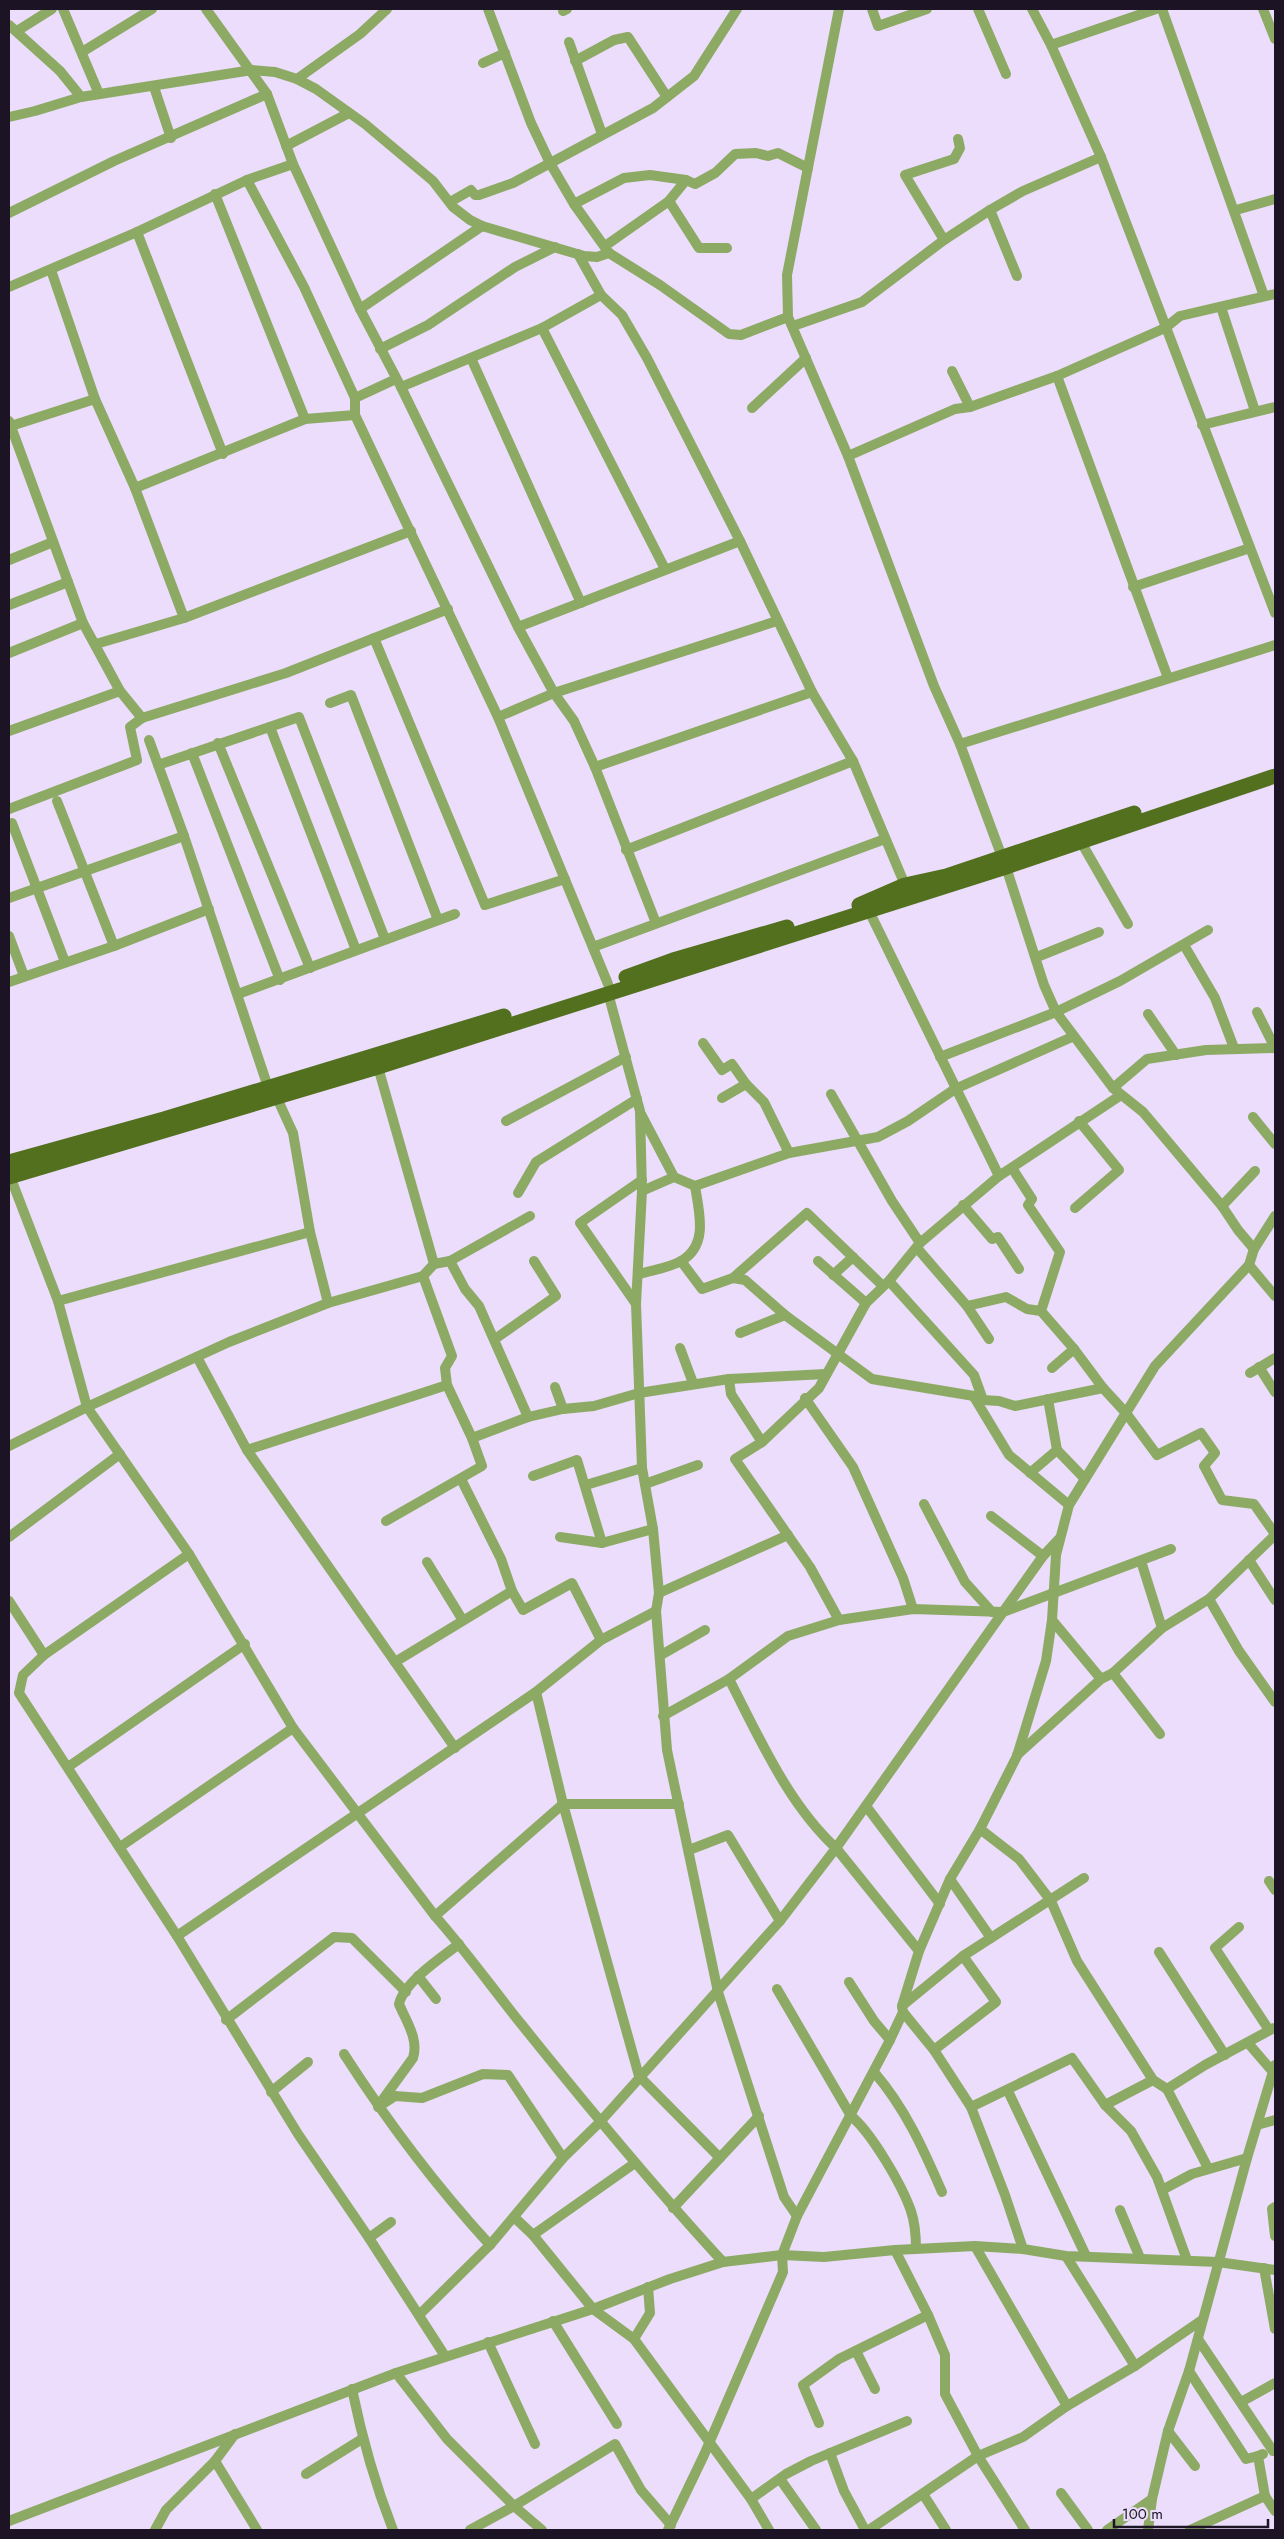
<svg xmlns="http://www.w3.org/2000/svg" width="1284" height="2539" font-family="Jost,sans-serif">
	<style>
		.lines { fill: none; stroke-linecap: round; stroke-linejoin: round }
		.street { stroke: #8daa65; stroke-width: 10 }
		.primary { stroke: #52701e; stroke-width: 15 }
	</style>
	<rect width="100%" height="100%" fill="#ebddfb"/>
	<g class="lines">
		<!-- street -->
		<g class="street">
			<polyline points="63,9 99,94"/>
			<polyline points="206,9 267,94"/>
			<polyline points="488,9 531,123 550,163 574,204 609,253"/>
			<polyline points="839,9 787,275 788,317 848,456 934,686 960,744 1002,857"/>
			<polyline points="872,9 878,26 927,9"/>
			<polyline points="978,9 1006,74"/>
			<polyline points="1032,9 1051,45 1101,157 1275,613"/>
			<polyline points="1162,9 1264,296"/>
			<polyline points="1263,9 1275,39"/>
			<polyline points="563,11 567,9"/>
			<polyline points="9,25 60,71 81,97"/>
			<polyline points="17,31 52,9"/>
			<polyline points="569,42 602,134"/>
			<polyline points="1051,45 1156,9"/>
			<polyline points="82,52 152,9"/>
			<polyline points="575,61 614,40 628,37 667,97"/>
			<polyline points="483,63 505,53"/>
			<polyline points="297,79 360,34 387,9"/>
			<polyline points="154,87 171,138"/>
			<polyline points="9,117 35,111 81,97 252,70 275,72 297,79 316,89 365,124 433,181 453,207 470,220 482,226 584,256 597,257 609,253 660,285 729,334 741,335 788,317"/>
			<polyline points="286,146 349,113"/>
			<polyline points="247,180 293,164"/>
			<polyline points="215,194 305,419"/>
			<polyline points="669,201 699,248 727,248"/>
			<polyline points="450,202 471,190 475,195 479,195 513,183 653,108 694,76 737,9"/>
			<polyline points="574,204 624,178 650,175 686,180"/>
			<polyline points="990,210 1017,276"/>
			<polyline points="1236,210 1275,199"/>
			<polyline points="9,213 114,161 267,94 293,164 360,309 401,387 518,627 554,693 574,721 595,767 656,923"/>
			<polyline points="137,232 223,454"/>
			<polyline points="944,240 905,175 954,159 960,148 958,139"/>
			<polyline points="605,246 669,201 686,180 695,184 715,173 735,154 756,153 768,156 778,153 808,168"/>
			<polyline points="578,254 601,295 622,315 647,358 740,541 812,692 853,761 905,885"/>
			<polyline points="51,270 95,399 135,488 184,618"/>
			<polyline points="9,287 137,232 247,180 304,287 355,398"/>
			<polyline points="1221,307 1255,411"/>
			<polyline points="360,309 482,226"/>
			<polyline points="793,326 862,302 944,240 990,210 1023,191 1101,157"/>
			<polyline points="542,328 665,569"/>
			<polyline points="380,349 428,325 515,267 555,247"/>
			<polyline points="471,358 581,603"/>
			<polyline points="952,371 970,407"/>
			<polyline points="1057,376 1168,678"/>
			<polyline points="396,379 355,398 355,415 498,717 608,984"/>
			<polyline points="401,387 542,328 601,295"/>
			<polyline points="752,408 806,358"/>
			<polyline points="9,421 83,623 120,691 142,718"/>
			<polyline points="1202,425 1275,407"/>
			<polyline points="11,426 95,399"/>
			<polyline points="848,456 955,409 970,407 1057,376 1165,328 1180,316 1275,294"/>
			<polyline points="135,488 305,419 355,415"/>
			<polyline points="9,560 53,542"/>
			<polyline points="1133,587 1250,548"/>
			<polyline points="9,605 68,582"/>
			<polyline points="518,627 740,541"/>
			<polyline points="374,638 485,905 565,879"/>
			<polyline points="96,644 184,618 411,531"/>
			<polyline points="9,653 83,623"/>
			<polyline points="330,703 351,695 438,920"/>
			<polyline points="498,717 554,693 777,621"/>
			<polyline points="270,727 356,950"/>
			<polyline points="9,731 120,691"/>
			<polyline points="149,740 184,836 268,1087"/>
			<polyline points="218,743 310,968"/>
			<polyline points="960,744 1275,645"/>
			<polyline points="192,753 280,980"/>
			<polyline points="158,765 299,717 385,939"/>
			<polyline points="595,767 812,692"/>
			<polyline points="57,801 114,946"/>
			<polyline points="9,809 137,760 130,727 142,718 286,673 448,609"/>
			<polyline points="12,823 65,962"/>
			<polyline points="1081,842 1128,924"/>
			<polyline points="626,850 853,761"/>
			<polyline points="1006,867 1044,985 1056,1012 1113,1088 1143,1112 1222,1206 1238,1230 1254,1249"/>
			<polyline points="9,898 184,836"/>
			<polyline points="869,911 999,1176"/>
			<polyline points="9,936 24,976"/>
			<polyline points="1184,945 1215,998 1234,1048"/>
			<polyline points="593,947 885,839"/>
			<polyline points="1037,957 1099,932"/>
			<polyline points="9,982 114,946 209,909"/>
			<polyline points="608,993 640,1111 642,1191 636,1304 642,1468 653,1529 659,1593 656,1611 667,1750 718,1992 784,2197 797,2216"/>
			<polyline points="238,994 455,914"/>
			<polyline points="1257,1012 1275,1048"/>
			<polyline points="1148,1014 1176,1055"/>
			<polyline points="703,1043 722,1070 732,1064 746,1084 764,1102 789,1153"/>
			<polyline points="940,1057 1056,1012 1120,981 1208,930"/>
			<polyline points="378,1067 434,1264"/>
			<polyline points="1113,1088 1147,1059 1206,1050 1275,1048"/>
			<polyline points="831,1094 892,1201 920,1243"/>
			<polyline points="277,1098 293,1133 310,1232 328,1303"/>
			<polyline points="722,1098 746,1084"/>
			<polyline points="1253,1117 1275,1144"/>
			<polyline points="506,1121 626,1057"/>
			<polyline points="1012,1168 1032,1199 1028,1205 1060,1252 1041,1311"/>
			<path d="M 10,1176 L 58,1301 L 87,1407 L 189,1554 L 293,1728 L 435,1916 C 466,1951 493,1989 522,2025 C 587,2106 653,2186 723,2262"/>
			<polyline points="695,1186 789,1153 878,1137 908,1121 955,1089 1072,1037"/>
			<polyline points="642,1191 674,1177"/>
			<polyline points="518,1193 536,1162 637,1099"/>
			<polyline points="963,1205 992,1239 998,1237 1019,1269"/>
			<polyline points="1222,1206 1255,1171"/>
			<polyline points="1075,1208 1119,1170 1079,1121"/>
			<polyline points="917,1248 967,1306 989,1339"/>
			<polyline points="450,1261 465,1289 479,1306 528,1417"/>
			<polyline points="681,1261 702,1289 733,1278 807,1213 883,1286"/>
			<polyline points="818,1261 866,1303"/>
			<polyline points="1249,1265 1275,1296"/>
			<path d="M 639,1274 C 652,1270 669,1268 681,1261 C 709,1245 699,1212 695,1186 L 674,1177 L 641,1114"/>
			<polyline points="833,1275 853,1257"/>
			<polyline points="733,1278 745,1280 785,1315 872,1379 974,1396 983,1400 999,1401 1015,1406 1103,1388"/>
			<polyline points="889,1281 974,1375 983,1400"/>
			<polyline points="58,1301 310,1232"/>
			<polyline points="636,1304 580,1223 642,1180"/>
			<polyline points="967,1306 1006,1297 1027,1309 1041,1311 1074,1349 1103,1388 1126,1413 1157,1455 1201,1433 1215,1453 1204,1466 1222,1500 1254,1504 1275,1534"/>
			<polyline points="740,1333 785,1315"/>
			<polyline points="495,1339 556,1296 534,1261"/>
			<polyline points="680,1348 693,1383"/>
			<polyline points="197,1357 247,1450 455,1748"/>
			<polyline points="1259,1367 1275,1392"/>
			<polyline points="1052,1368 1074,1349"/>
			<polyline points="1250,1373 1275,1358"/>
			<polyline points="729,1379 731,1394 762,1442"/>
			<polyline points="555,1387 563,1409"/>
			<polyline points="974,1397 1009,1455 1069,1505"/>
			<polyline points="805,1398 853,1467 903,1578 913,1609"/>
			<polyline points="472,1438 528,1417 563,1409 594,1406 639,1393 729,1379 826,1374"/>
			<polyline points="9,1446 87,1407 229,1342 328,1303 423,1276 434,1264 450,1261 530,1216"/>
			<polyline points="247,1450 447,1385"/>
			<polyline points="1057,1450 1085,1479"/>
			<polyline points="1030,1473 1057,1450 1048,1399"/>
			<polyline points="533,1476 577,1460 602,1543"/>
			<polyline points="461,1479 501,1559 512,1591 523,1610 572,1583 601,1640"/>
			<polyline points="645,1484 698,1465"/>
			<polyline points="586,1485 642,1468"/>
			<polyline points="924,1504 965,1582 992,1612"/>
			<polyline points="991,1516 1043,1556"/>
			<polyline points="386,1521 482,1466 472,1438 447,1385 445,1368 452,1356 423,1276"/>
			<polyline points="9,1537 120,1454"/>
			<polyline points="560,1537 602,1543 653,1529"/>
			<polyline points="189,1554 44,1655 23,1675 19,1693 177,1936 298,2134 369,2238 445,2356"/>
			<polyline points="1249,1560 1275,1600"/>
			<polyline points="1141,1561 1162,1628"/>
			<polyline points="427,1562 462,1619"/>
			<polyline points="659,1593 788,1535"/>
			<polyline points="1209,1599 1239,1651 1275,1702"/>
			<polyline points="9,1601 44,1655"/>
			<polyline points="839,1620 810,1567 735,1459 762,1442 819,1388 866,1303 889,1281 920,1243 999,1176 1121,1095"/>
			<polyline points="1052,1620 1101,1679"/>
			<polyline points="661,1655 705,1630"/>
			<polyline points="395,1662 512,1591"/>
			<polyline points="1113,1673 1160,1734"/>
			<path d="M 729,1679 C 759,1737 788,1804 836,1848 L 919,1951"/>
			<polyline points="536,1692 563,1804 639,2076 720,2158"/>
			<polyline points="663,1716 729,1679 788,1636 839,1620 913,1609 1003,1612 1043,1556 1059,1539"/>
			<polyline points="1017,1755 1101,1679 1113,1673 1162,1628 1209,1599 1275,1535"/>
			<polyline points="68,1767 245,1644"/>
			<polyline points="866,1806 940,1904"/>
			<polyline points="980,1829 1019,1859 1051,1901 1077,1961 1153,2080 1167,2089 1208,2168"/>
			<polyline points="120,1847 293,1728"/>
			<polyline points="689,1850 728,1835 780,1921"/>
			<polyline points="950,1879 991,1938"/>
			<polyline points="1269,1881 1275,1890"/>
			<polyline points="435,1916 563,1804 679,1804"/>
			<polyline points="1239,1927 1215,1948 1269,2030"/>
			<polyline points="177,1936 536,1692 601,1640 656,1611"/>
			<polyline points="1159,1952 1225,2055"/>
			<polyline points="418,1976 436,1999"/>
			<polyline points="849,1982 874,2021 890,2040"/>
			<path d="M 777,1989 L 851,2116 C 871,2132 902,2185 911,2211 C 915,2223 916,2237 916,2249"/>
			<polyline points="902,2006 963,1956 1084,1878"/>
			<polyline points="903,2012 934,2050 971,2107 1005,2195 1023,2249"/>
			<polyline points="226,2020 334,1937 352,1938 406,1992"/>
			<polyline points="1248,2043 1273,2072"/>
			<polyline points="934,2050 996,2002 963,1956"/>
			<path d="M 344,2054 C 387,2121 436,2186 490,2245"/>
			<path d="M 874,2072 C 905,2108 923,2148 942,2192"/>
			<polyline points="1167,2089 1205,2065 1274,2028"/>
			<polyline points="1008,2091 1086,2256"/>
			<polyline points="271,2092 308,2062"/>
			<path d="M 381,2102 L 413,2058 C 419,2039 406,2021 399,2004 C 404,1982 442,1957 459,1944"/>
			<polyline points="1105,2105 1153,2080"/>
			<polyline points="378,2107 395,2096 422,2098 483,2074 508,2075 563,2158"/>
			<polyline points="971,2107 1072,2058 1105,2105 1131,2131 1157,2177 1187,2260"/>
			<polyline points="1257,2125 1275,2120"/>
			<polyline points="1162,2190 1192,2174 1247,2158"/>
			<polyline points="1275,2207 1272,2209 1275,2236"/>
			<polyline points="673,2208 759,2116"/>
			<polyline points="1120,2210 1140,2258"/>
			<polyline points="514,2217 533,2235 593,2309 634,2339 751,2499 769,2530"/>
			<polyline points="533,2235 635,2163"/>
			<polyline points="369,2238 391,2222"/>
			<polyline points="975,2246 1067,2406"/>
			<polyline points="895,2250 928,2315 945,2355 945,2394 978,2456 1025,2530"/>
			<polyline points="1066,2256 1135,2366"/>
			<polyline points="1264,2268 1275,2329"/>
			<polyline points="420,2314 490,2245 563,2158 600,2122 780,1921 836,1848 1003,1612 1171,1549"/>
			<polyline points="553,2321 617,2424"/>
			<polyline points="634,2339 650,2313 648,2287"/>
			<polyline points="1198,2339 1273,2451"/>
			<polyline points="488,2342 535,2444"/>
			<polyline points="856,2351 875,2389"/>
			<polyline points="1189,2371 1246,2459 1258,2456"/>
			<polyline points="396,2373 447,2439 514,2506 542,2530"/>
			<path d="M 352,2389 C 362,2438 375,2484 393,2530"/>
			<polyline points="1241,2402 1275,2383"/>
			<polyline points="819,2423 803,2385 839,2359 928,2315"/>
			<polyline points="1168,2431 1195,2466"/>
			<polyline points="830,2453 844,2491 865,2530"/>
			<polyline points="1263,2454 1258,2456 1265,2496"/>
			<polyline points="215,2461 257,2530"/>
			<polyline points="306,2474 362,2439"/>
			<polyline points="780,2479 816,2530"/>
			<polyline points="1061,2493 1088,2530"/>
			<polyline points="923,2494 946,2530"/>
			<polyline points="751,2499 786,2474 811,2461 907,2421"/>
			<polyline points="9,2521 396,2373 593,2309 670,2279 723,2262 782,2255 824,2257 895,2250 975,2246 1023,2249 1066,2256 1218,2262 1275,2270"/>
			<polyline points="155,2530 166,2510 215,2461 235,2434"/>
			<polyline points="470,2530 514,2506 615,2444 641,2490 671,2525"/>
			<polyline points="668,2530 704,2455 783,2272 782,2255 797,2216 890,2040 903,2012 902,2006 919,1951 950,1879 980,1829 1017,1756 1046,1661 1052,1620 1056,1555 1069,1505 1155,1366 1249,1265 1254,1249 1275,1216"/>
			<polyline points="869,2530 978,2456 1023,2437 1067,2406 1135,2366 1202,2320"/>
			<polyline points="1107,2530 1152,2499"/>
			<polyline points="1148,2530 1152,2499 1168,2431 1189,2371 1247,2158 1275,2065"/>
			<polyline points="1190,2530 1265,2496 1275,2511"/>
		</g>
		<!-- primary -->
		<g class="primary">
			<polyline points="859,905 905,885 946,876 1134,813"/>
			<polyline points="626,977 673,960 787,927"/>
			<polyline points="9,1162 164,1119 504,1016"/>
			<polyline points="9,1177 378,1067 1006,867 1275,776"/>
		</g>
	</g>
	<!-- border -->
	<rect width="1284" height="2539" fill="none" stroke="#1c1325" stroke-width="20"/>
	<!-- scale -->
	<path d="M1114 2519v8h154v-8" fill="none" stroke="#1c1325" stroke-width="2.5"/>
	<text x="1122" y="2519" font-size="15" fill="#1c1325" stroke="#ebddfb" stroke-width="4" paint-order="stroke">100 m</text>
</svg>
